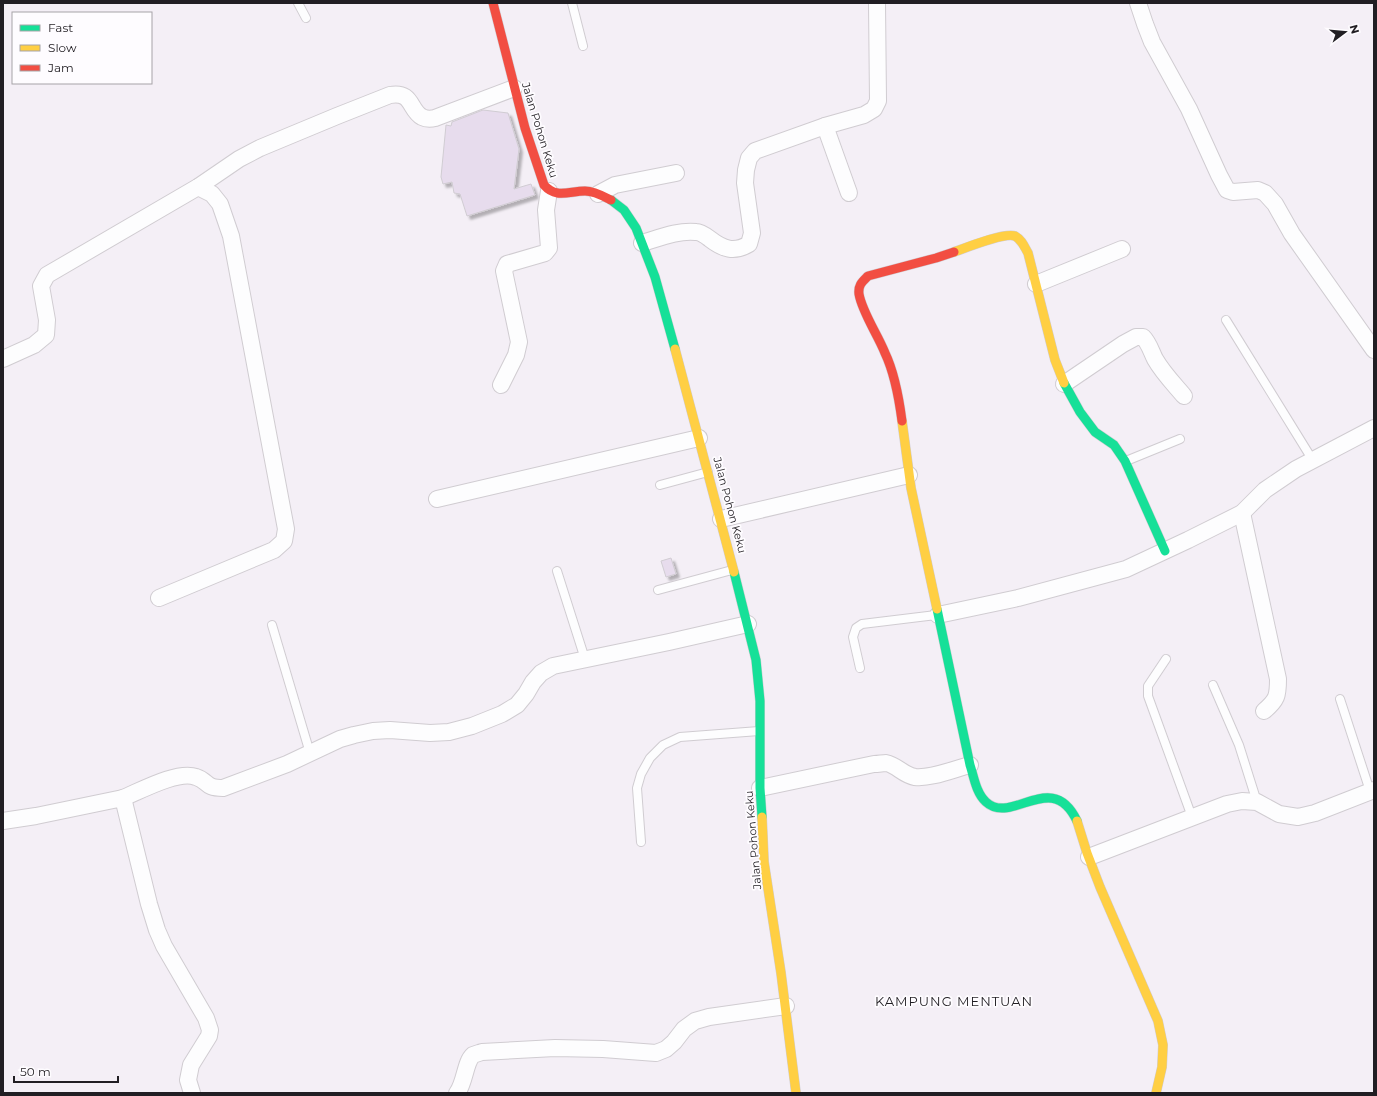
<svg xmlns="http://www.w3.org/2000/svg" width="1377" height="1096" font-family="Montserrat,sans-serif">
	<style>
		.building { fill: #e7dced; stroke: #d0ccd2; filter: url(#shadow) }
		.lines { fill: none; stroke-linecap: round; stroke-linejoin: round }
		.lane-casing { stroke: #d0ccd1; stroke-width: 10 }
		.street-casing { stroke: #d0ccd1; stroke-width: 18 }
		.fast-casing { stroke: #d0ccd1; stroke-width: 10 }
		.slow-casing { stroke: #d0ccd1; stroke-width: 10 }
		.jam-casing { stroke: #d0ccd1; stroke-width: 10 }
		.lane { stroke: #fdfdfe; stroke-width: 8 }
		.street { stroke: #fdfdfe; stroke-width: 16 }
		.fast { stroke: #16e098; stroke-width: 9 }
		.slow { stroke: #ffcf43; stroke-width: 9 }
		.jam { stroke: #f24e42; stroke-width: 9 }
		.labels { text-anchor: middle; stroke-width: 3.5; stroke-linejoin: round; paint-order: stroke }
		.street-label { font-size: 11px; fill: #211e23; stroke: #fefcff }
		.quarter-label { font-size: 13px; letter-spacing: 1px; fill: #211e23; stroke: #fefcff }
	</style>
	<defs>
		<filter id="shadow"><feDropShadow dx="3.5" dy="3.5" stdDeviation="1" flood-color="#0004"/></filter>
	</defs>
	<rect width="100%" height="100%" fill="#f4eff6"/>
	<!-- building -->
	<g class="building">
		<polygon points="483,110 508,113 519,149 514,189 531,184 535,195 467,216 460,194 454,193 452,182 443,184 441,177 446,125 451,126 452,122"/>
		<polygon points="671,558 676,574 666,577 661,561"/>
	</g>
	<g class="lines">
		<defs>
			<g id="lane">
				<polyline points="298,3 306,18"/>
				<polyline points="572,3 583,46"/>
				<polyline points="1226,320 1312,459"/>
				<polyline points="1126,461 1180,439"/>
				<polyline points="660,485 708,472"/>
				<polyline points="557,571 585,659"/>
				<polyline points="658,590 732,570"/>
				<polyline points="272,625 310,753"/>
				<polyline points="1166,659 1148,686 1148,696 1192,817"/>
				<polyline points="860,668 853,637 856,628 862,624 936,615"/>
				<polyline points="1213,685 1239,745 1257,802"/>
				<polyline points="1340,699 1370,791"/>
				<polyline points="641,842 637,788 641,774 650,758 663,745 680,737 759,731"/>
			</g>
			<g id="street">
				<polyline points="1138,3 1145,24 1152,42 1189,109 1219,175 1227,190 1233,192 1258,190 1265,193 1275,204 1292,234 1374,350"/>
				<polyline points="825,126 849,193"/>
				<polyline points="598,194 615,185 676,173"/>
				<path d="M 642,243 C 659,238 678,230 696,232 C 701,232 706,236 710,239 C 723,249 734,253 749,244 L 752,233 L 745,183 L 746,170 L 749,158 L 755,151 L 825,126 L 864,115 L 874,109 L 878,101 L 877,3"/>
				<polyline points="1036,284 1122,249"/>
				<path d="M 3,359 L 34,345 L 46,335 L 47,320 L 41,286 L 47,275 L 198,187 L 239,159 L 260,148 L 337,116 L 390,95 C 413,91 409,110 422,117 C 426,119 431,119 435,118 L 514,88"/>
				<path d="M 1064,384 L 1123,344 L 1136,337 L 1143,337 C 1149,343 1151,351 1155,359 C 1163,373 1174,384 1184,396"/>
				<polyline points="501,385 516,355 519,342 504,271 507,264 545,253 549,248 546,210 549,191"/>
				<polyline points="437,499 699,438"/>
				<path d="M 1242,513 L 1278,679 C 1278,696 1277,700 1264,711"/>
				<polyline points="721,519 909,475"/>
				<polyline points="159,598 274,550 284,541 286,529 231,236 220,204 212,194 198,187"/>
				<polyline points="938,615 1018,598 1126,569 1188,540 1242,513 1265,490 1296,469 1374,428"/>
				<path d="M 760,788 L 874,764 C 878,764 883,763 886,763 C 897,765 903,775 915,777 C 930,779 954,769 970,765"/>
				<path d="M 123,798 C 140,791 178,770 196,777 C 209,781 204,788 223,788 L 287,764 L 340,739 L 354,735 L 373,731 L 390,730 L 430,733 L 449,732 L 472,726 L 502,714 L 517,705 L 526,694 L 533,682 L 541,673 L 553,666 L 669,642 L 748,624"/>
				<polyline points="3,821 36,816 123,798 149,904 157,930 164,946 206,1018 210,1030 209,1036 191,1065 188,1080 192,1093"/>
				<polyline points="1089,857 1227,804 1242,801 1257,802 1279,814 1298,817 1315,813 1374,790"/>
				<path d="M 457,1093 C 465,1083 465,1062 473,1055 C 475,1054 479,1053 482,1052 L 555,1048 L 603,1049 L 656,1053 L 666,1049 L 674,1042 L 684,1029 L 695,1021 L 709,1017 L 786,1006"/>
			</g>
			<g id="fast">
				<polyline points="611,200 624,210 636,228 655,277 675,349"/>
				<polyline points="1064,383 1080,412 1095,432 1114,445 1125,461 1165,551"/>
				<polyline points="734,572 756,660 760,701 760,788 762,817"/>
				<path d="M 937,609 L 970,765 C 974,777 976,793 986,802 C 1012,826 1052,768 1077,821"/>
			</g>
			<g id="slow">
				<path d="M 954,252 C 965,248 1005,232 1015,236 C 1022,240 1024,246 1028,253 L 1055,360 L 1064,383"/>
				<polyline points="675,349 734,572"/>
				<polyline points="902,421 911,488 937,609"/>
				<polyline points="762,817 764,862 781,973 796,1093"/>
				<polyline points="1077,821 1087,853 1100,887 1158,1021 1163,1045 1162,1067 1156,1093"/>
			</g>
			<g id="jam">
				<path d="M 493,3 L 525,128 L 544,185 C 556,199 569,191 585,191 C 594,191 603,196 611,200"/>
				<path d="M 902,421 C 899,398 895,374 885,353 C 878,335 862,312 859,294 C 858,285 862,282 868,276 L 936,258 L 954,252"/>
			</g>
		</defs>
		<!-- lane casing -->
		<use href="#lane" class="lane-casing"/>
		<!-- street casing -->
		<use href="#street" class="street-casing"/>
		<!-- fast casing -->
		<use href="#fast" class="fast-casing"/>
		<!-- slow casing -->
		<use href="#slow" class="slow-casing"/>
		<!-- jam casing -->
		<use href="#jam" class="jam-casing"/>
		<!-- lane -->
		<use href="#lane" class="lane"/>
		<!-- street -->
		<use href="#street" class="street"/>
		<!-- fast -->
		<use href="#fast" class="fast"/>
		<!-- slow -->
		<use href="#slow" class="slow"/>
		<!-- jam -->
		<use href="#jam" class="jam"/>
	</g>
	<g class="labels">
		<!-- street labels -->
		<g class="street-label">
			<text transform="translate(540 130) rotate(73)" y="4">Jalan Pohon Keku</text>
			<text transform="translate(730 505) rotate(75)" y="4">Jalan Pohon Keku</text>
			<text transform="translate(753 840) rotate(-95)" y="4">Jalan Pohon Keku</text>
		</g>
		<!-- quarter labels -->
		<g class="quarter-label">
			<text x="954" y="1006">KAMPUNG MENTUAN</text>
		</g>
	</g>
	<!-- border -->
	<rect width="1377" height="1096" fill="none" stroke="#211e23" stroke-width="8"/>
	<!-- legend -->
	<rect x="12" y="12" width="140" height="72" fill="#fefcff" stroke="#a6a3a7"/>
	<rect x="20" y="25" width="20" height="6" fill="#16e098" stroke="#a6a3a7"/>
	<text x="48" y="32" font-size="12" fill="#211e23">Fast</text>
	<rect x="20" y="45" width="20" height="6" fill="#ffcf43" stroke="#a6a3a7"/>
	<text x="48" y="52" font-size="12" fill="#211e23">Slow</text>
	<rect x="20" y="65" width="20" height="6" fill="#f24e42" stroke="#a6a3a7"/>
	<text x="48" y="72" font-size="12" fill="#211e23">Jam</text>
	<!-- north arrow -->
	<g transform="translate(1345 32) rotate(74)" stroke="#fefcff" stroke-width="3" paint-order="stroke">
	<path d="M0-3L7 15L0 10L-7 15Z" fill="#211e23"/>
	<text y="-6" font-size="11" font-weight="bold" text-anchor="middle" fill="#211e23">N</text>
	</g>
	<!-- scale -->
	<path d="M14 1076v6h104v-6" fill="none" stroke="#211e23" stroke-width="2"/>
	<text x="20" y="1076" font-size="12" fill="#211e23" stroke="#fefcff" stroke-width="3" paint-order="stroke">50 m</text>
</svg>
